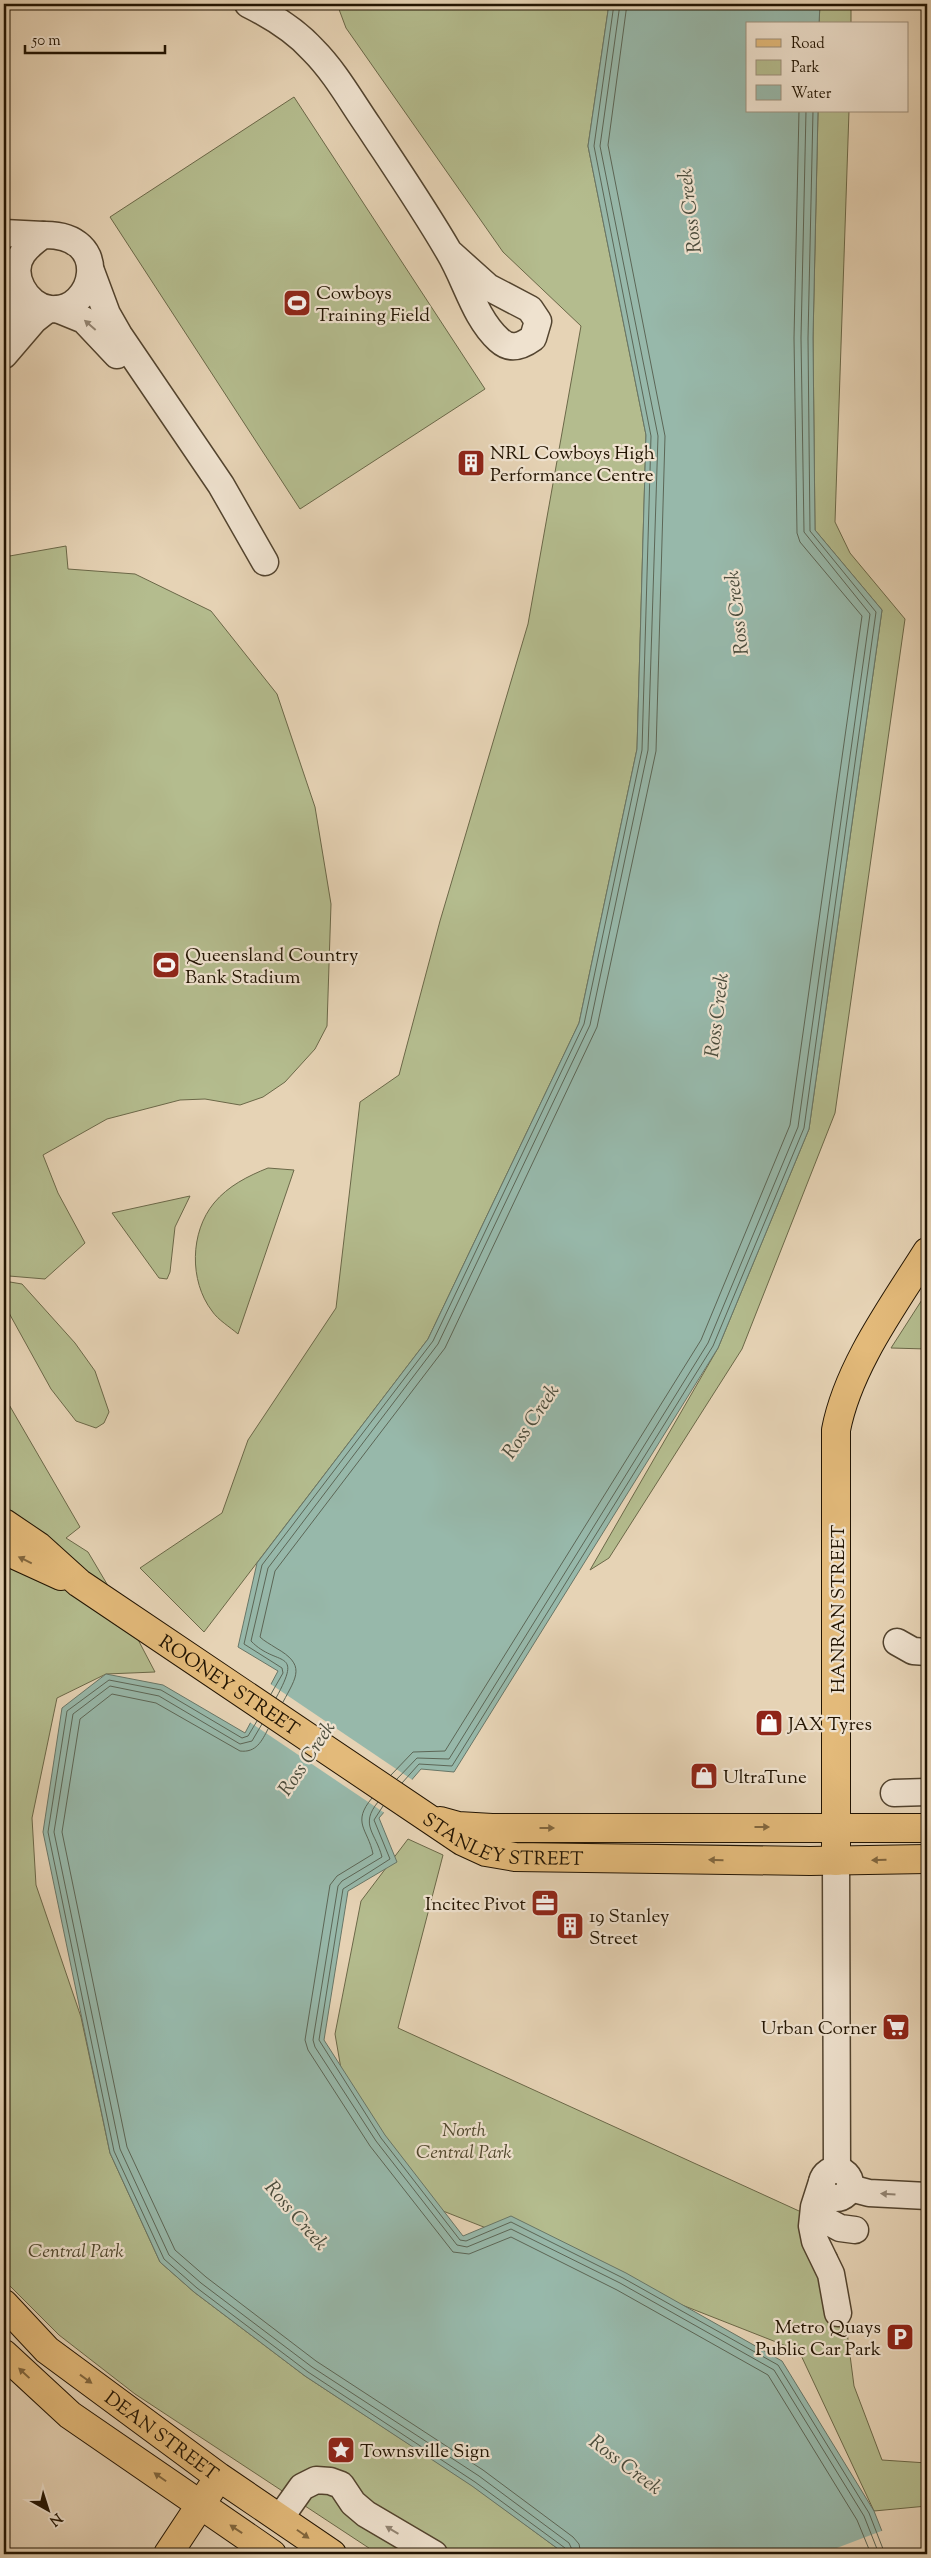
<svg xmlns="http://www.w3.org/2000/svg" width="931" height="2558" font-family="'Sorts Mill Goudy',serif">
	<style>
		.green { fill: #b4bc8e; stroke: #6b6848 }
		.water { fill: #97b8aa; stroke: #687667 }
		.pier { fill: #e6d3b5 }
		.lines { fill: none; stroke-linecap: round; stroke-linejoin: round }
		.shore { stroke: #5c6656; stroke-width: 1 }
		.minor-casing { stroke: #53442f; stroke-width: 29 }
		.major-casing { stroke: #221402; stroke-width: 30 }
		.minor { stroke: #efe2cf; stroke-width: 26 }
		.major { stroke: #e3ba7a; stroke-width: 28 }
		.oneway { fill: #938573 }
		.oneway2 { fill: #82673e }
		.labels { text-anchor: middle; stroke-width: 4.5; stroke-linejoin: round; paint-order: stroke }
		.poi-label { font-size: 19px; fill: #221402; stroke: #efe2cf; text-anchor: start }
		.street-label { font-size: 19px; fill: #221402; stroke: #efe2cf }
		.park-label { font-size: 19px; font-style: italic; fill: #4e462c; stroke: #efe2cf }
		.water-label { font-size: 20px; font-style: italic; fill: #4b4d3d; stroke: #efe2cf }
	</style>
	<rect width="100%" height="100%" fill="#e6d3b5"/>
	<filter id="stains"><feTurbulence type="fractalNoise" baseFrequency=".004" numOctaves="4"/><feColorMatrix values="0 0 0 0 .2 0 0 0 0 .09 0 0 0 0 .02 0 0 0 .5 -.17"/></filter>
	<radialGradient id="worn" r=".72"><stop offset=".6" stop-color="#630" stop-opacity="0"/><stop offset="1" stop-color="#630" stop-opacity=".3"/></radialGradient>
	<!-- green -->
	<g class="green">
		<polygon points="337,4 609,4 588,146 646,435 637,749 579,1023 428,1339 204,1632 140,1568 222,1513 248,1440 336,1308 360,1102 399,1075 440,921 528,624 581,326 503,252 346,28"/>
		<polygon points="820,4 851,4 851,24 819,24"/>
		<polygon points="294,97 485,389 300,509 110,217"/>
		<polygon points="818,111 849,111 835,522 850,553 905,619 835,1113 742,1349 609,1558 590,1570 718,1348 809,1129 882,610 815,530 813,338"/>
		<polygon points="66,546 68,569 135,574 211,611 277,694 315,807 331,904 327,1026 315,1049 285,1082 263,1097 240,1105 205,1099 180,1100 107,1119 43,1155 58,1193 85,1243 45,1279 9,1276 4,1270 4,557"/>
		<path d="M 268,1168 L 294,1170 L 238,1334 C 230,1327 218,1320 212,1311 C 189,1281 190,1232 214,1203 C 228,1186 248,1176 268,1168 Z"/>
		<polygon points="190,1196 175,1227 170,1272 167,1279 159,1278 112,1213"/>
		<polygon points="4,1275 10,1282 22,1284 75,1343 95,1371 109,1412 104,1423 96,1428 76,1421 51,1389 4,1304"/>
		<polygon points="927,1292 927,1349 891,1348"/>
		<polygon points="4,1396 80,1527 66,1538 88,1552 123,1611 155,1672 106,1674 57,1698 32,1818 36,1885 81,2017 110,2153 160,2262 194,2292 305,2376 473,2486 565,2554 378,2554 135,2394 59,2335 9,2285 4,2277"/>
		<polygon points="408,1839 443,1855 398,2028 810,2216 837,2254 854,2386 882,2460 927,2463 927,2506 874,2511 799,2351 415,2200 345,2092 335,2034 361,1901"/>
	</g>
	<!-- water -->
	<polygon class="water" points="609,4 820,4 819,24 747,24 747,111 818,111 813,338 815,530 882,610 809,1129 718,1348 454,1772 421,1769 379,1818 397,1862 348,1891 324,2040 385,2135 463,2236 511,2216 626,2273 782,2361 874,2511 891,2554 565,2554 472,2486 305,2376 194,2292 160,2262 110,2153 43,1832 62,1708 106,1674 163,1685 245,1733 278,1671 238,1647 257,1563 428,1339 579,1023 637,749 646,435 588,146"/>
	<!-- pier -->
	<g class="pier">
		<polygon points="269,1683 414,1781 386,1814 248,1721"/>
		<polygon points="884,2530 893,2554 821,2554"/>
	</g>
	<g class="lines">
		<!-- shore -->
		<g class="shore">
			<polyline points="271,1694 283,1673 282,1668 244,1644 262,1565 433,1341 584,1024 642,750 651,436 594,146 614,4"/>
			<path d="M 276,1698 C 304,1647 277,1668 251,1641 L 268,1568 L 438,1344 L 590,1025 L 648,750 L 658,436 L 600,146 L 620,4"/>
			<path d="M 283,1702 C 297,1676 306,1665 276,1648 C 270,1644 264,1641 260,1637 L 275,1571 L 445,1348 L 597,1027 L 656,751 L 665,436 L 608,145 L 627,4"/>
			<polyline points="257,1721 248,1736 242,1738 161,1690 109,1680 67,1711 48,1832 114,2151 164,2259 197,2288 308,2372 475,2482 565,2548 567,2554"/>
			<polyline points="262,1724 252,1741 240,1744 159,1696 110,1686 73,1714 54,1832 120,2149 169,2255 201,2283 312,2367 479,2476 569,2543 574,2554"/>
			<path d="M 268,1729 C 262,1741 256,1753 240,1751 L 156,1703 L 112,1694 L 80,1719 L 62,1832 L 127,2147 L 175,2250 L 206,2277 L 316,2361 L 483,2470 L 573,2537 L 579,2544 L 581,2554"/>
			<polyline points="391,1775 413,1752 445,1751 701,1340 790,1125 862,616 800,542 797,533 794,338 799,111"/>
			<polyline points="397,1779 417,1758 449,1759 708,1343 798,1127 870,614 804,532 801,338 806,111"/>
			<polyline points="402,1783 419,1764 452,1766 713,1346 804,1128 876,612 810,531 808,338 813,111"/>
			<path d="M 372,1798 C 351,1823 368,1829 373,1854 L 337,1876 L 330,1885 L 305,2040 L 308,2050 L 370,2146 L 453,2252 L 469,2254 L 511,2237 L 617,2290 L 768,2375 L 857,2520 L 871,2554"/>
			<path d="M 378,1802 C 359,1825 376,1833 382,1857 L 342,1881 L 338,1886 L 313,2040 L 315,2047 L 376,2141 L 457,2245 L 467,2247 L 511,2229 L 620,2283 L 774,2370 L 864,2516 L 879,2554"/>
			<polyline points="383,1806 374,1820 390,1859 343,1889 319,2040 381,2138 460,2240 466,2241 511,2222 623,2278 778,2365 869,2513 885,2554"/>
		</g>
		<defs>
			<g id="minor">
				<path d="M 248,4 C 272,16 295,30 313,50 C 335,72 351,101 369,127 C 396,168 424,209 449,252 C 466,280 474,317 499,340 C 511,351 522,346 533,338 L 538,321 L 530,309 L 488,287 L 449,252"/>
				<polyline points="4,233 43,235"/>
				<path d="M 43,235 C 114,233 95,314 50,309 C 26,306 8,274 23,253 C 28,246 36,240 43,235 Z"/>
				<polyline points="91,271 107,314 119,335 221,485 265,562"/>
				<polyline points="57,309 84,320 117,355"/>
				<polyline points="4,330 23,291"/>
				<polyline points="4,355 34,320 48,309"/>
				<polyline points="897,1642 913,1651 927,1652"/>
				<polyline points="894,1793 927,1792"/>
				<polyline points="836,1861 837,2170"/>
				<circle cx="836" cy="2184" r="14"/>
				<polyline points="822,2182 814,2207 812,2226 815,2241 831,2274 838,2313"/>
				<polyline points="850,2188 869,2193 927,2196"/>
				<polyline points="825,2220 840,2228 855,2230"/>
				<polyline points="280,2518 302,2487 316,2480 330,2481 341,2485 353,2503 366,2514 434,2554"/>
			</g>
			<g id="major">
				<path id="s1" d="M 4,1523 L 38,1546 L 79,1583 L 462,1841 L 486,1852 L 515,1857 L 810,1861 L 927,1859"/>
				<polyline points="4,1550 61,1576"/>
				<polyline points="440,1821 458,1826 492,1828 927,1828"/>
				<path d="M 836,1861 L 836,1430 C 848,1367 893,1306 927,1252"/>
				<path id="s2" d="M 4,2304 L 47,2350 L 219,2477 L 332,2554"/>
				<polyline points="4,2354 70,2415 272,2554"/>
				<polyline points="168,2554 211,2489"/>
			</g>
		</defs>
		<!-- minor casing -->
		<use href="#minor" class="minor-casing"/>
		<!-- major casing -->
		<use href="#major" class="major-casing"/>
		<!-- minor -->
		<use href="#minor" class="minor"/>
		<!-- major -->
		<use href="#major" class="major"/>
	</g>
	<!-- one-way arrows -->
	<defs><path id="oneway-solid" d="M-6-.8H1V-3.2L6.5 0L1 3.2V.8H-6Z" transform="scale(1.25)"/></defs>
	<g class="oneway">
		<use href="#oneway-solid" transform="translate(90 325) rotate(-139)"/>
		<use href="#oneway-solid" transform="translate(888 2194) rotate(-177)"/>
		<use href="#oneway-solid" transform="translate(392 2530) rotate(-149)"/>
	</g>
	<g class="oneway2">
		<use href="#oneway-solid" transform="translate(25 1560) rotate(-154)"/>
		<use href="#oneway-solid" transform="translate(762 1827)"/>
		<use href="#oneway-solid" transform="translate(547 1828)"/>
		<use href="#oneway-solid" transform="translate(716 1860) rotate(-179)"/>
		<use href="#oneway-solid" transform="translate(879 1860) rotate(179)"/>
		<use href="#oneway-solid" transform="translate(24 2373) rotate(-137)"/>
		<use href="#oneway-solid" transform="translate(86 2379) rotate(36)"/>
		<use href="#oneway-solid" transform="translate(160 2477) rotate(-145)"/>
		<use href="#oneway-solid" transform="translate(236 2529) rotate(-146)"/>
		<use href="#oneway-solid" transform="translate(303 2534) rotate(35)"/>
	</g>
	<!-- icons -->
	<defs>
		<symbol id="stadium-square" viewBox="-11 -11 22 22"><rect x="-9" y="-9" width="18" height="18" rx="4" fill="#8f2418" stroke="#efe2cf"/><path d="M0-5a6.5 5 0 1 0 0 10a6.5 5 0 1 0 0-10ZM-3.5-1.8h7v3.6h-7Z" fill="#fff"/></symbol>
		<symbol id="building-square" viewBox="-11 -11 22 22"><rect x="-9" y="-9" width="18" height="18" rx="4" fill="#8f2418" stroke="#efe2cf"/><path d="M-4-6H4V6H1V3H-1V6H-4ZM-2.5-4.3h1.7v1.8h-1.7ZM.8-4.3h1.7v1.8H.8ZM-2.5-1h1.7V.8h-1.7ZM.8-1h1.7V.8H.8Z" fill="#fff"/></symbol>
		<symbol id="shop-square" viewBox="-11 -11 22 22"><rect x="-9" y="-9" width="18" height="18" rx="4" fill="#8f2418" stroke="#efe2cf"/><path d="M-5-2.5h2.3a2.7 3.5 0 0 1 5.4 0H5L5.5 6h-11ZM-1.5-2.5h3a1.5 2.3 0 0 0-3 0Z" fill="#fff"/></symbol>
		<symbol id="office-square" viewBox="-11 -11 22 22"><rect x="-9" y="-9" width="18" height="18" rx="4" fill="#8f2418" stroke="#efe2cf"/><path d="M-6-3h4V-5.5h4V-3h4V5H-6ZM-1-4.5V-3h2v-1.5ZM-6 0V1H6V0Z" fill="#fff"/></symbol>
		<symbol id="supermarket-square" viewBox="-11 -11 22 22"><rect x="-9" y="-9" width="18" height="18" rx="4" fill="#8f2418" stroke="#efe2cf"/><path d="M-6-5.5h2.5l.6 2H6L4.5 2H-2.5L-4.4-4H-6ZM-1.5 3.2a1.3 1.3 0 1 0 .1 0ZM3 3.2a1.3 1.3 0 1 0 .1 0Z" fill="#fff"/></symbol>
		<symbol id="parking-square" viewBox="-11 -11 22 22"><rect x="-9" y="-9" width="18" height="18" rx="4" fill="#8f2418" stroke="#efe2cf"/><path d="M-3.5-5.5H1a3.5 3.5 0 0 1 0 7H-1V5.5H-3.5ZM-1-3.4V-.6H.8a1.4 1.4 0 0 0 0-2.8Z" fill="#fff"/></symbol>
		<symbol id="sight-square" viewBox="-11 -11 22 22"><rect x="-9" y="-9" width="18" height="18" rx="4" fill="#8f2418" stroke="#efe2cf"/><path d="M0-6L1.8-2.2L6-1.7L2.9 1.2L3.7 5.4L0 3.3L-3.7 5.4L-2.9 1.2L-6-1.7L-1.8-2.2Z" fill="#fff"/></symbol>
	</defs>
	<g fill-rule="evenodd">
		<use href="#stadium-square" x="281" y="287" width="32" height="32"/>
		<use href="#building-square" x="455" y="447" width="32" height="32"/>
		<use href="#stadium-square" x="150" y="949" width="32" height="32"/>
		<use href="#shop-square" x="753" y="1707" width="32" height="32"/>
		<use href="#shop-square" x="688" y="1760" width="32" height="32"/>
		<use href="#office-square" x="529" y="1887" width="32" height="32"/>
		<use href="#building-square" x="554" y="1910" width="32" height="32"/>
		<use href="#supermarket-square" x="880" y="2011" width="32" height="32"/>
		<use href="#parking-square" x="884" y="2321" width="32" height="32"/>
		<use href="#sight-square" x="325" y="2434" width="32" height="32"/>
	</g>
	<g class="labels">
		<!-- poi labels -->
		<g class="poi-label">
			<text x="316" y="299">Cowboys<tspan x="316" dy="22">Training Field</tspan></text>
			<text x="490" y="459">NRL Cowboys High<tspan x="490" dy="22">Performance Centre</tspan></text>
			<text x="185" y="961">Queensland Country<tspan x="185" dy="22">Bank Stadium</tspan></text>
			<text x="788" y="1730">JAX Tyres</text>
			<text x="723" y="1783">UltraTune</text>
			<text x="526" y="1910" text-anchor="end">Incitec Pivot</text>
			<text x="589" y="1922">19 Stanley<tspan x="589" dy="22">Street</tspan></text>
			<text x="877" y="2034" text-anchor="end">Urban Corner</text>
			<text x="881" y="2333" text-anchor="end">Metro Quays<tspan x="881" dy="22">Public Car Park</tspan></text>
			<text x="360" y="2457">Townsville Sign</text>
		</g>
		<!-- street labels -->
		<g class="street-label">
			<text transform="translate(837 1609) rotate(-90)" y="7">HANRAN STREET</text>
			<text dy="7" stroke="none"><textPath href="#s1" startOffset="278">ROONEY STREET</textPath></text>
			<text dy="7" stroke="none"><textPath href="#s1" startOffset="598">STANLEY STREET</textPath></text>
			<text dy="7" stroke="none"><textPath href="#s2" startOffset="206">DEAN STREET</textPath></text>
		</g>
		<!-- park labels -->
		<g class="park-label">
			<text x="464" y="2136">North<tspan x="464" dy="22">Central Park</tspan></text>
			<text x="76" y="2257">Central Park</text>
		</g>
		<!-- water labels -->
		<g class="water-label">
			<text transform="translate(689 211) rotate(-97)" y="7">Ross Creek</text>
			<text transform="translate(736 613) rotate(-97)" y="7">Ross Creek</text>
			<text transform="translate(716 1015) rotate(-83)" y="7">Ross Creek</text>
			<text transform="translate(530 1421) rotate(-56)" y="7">Ross Creek</text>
			<text transform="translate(306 1758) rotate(-56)" y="7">Ross Creek</text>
			<text transform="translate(297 2215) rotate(49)" y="7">Ross Creek</text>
			<text transform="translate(626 2464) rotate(37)" y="7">Ross Creek</text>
		</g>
	</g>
	<!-- margin -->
	<rect width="931" height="2558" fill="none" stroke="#e6d3b5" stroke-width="20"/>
	<rect x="5" y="5" width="921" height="2548" fill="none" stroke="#221402" stroke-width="2.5"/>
	<rect x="10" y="10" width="911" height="2538" fill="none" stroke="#221402"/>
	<!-- legend -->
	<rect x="746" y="22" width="162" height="90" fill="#efe2cf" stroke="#9d907d"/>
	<rect x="756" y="39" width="25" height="8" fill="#e3ba7a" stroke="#9d907d"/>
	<text x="791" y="48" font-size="15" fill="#221402">Road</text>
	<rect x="756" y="60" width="25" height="15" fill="#b4bc8e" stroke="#9d907d"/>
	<text x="791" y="72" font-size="15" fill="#221402">Park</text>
	<rect x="756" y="85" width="25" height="15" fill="#97b8aa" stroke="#9d907d"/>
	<text x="791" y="98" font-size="15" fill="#221402">Water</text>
	<!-- north arrow -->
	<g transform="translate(48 2510) rotate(141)" stroke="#efe2cf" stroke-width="4" paint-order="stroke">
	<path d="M0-4L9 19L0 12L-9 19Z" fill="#221402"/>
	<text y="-8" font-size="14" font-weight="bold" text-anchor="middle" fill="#221402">N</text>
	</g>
	<!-- scale -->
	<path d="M25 45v8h140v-8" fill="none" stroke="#221402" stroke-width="2.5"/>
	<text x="32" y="45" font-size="15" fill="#221402" stroke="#efe2cf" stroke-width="4" paint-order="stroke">50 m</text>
	<rect width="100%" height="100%" filter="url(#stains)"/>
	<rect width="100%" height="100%" fill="url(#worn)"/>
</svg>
